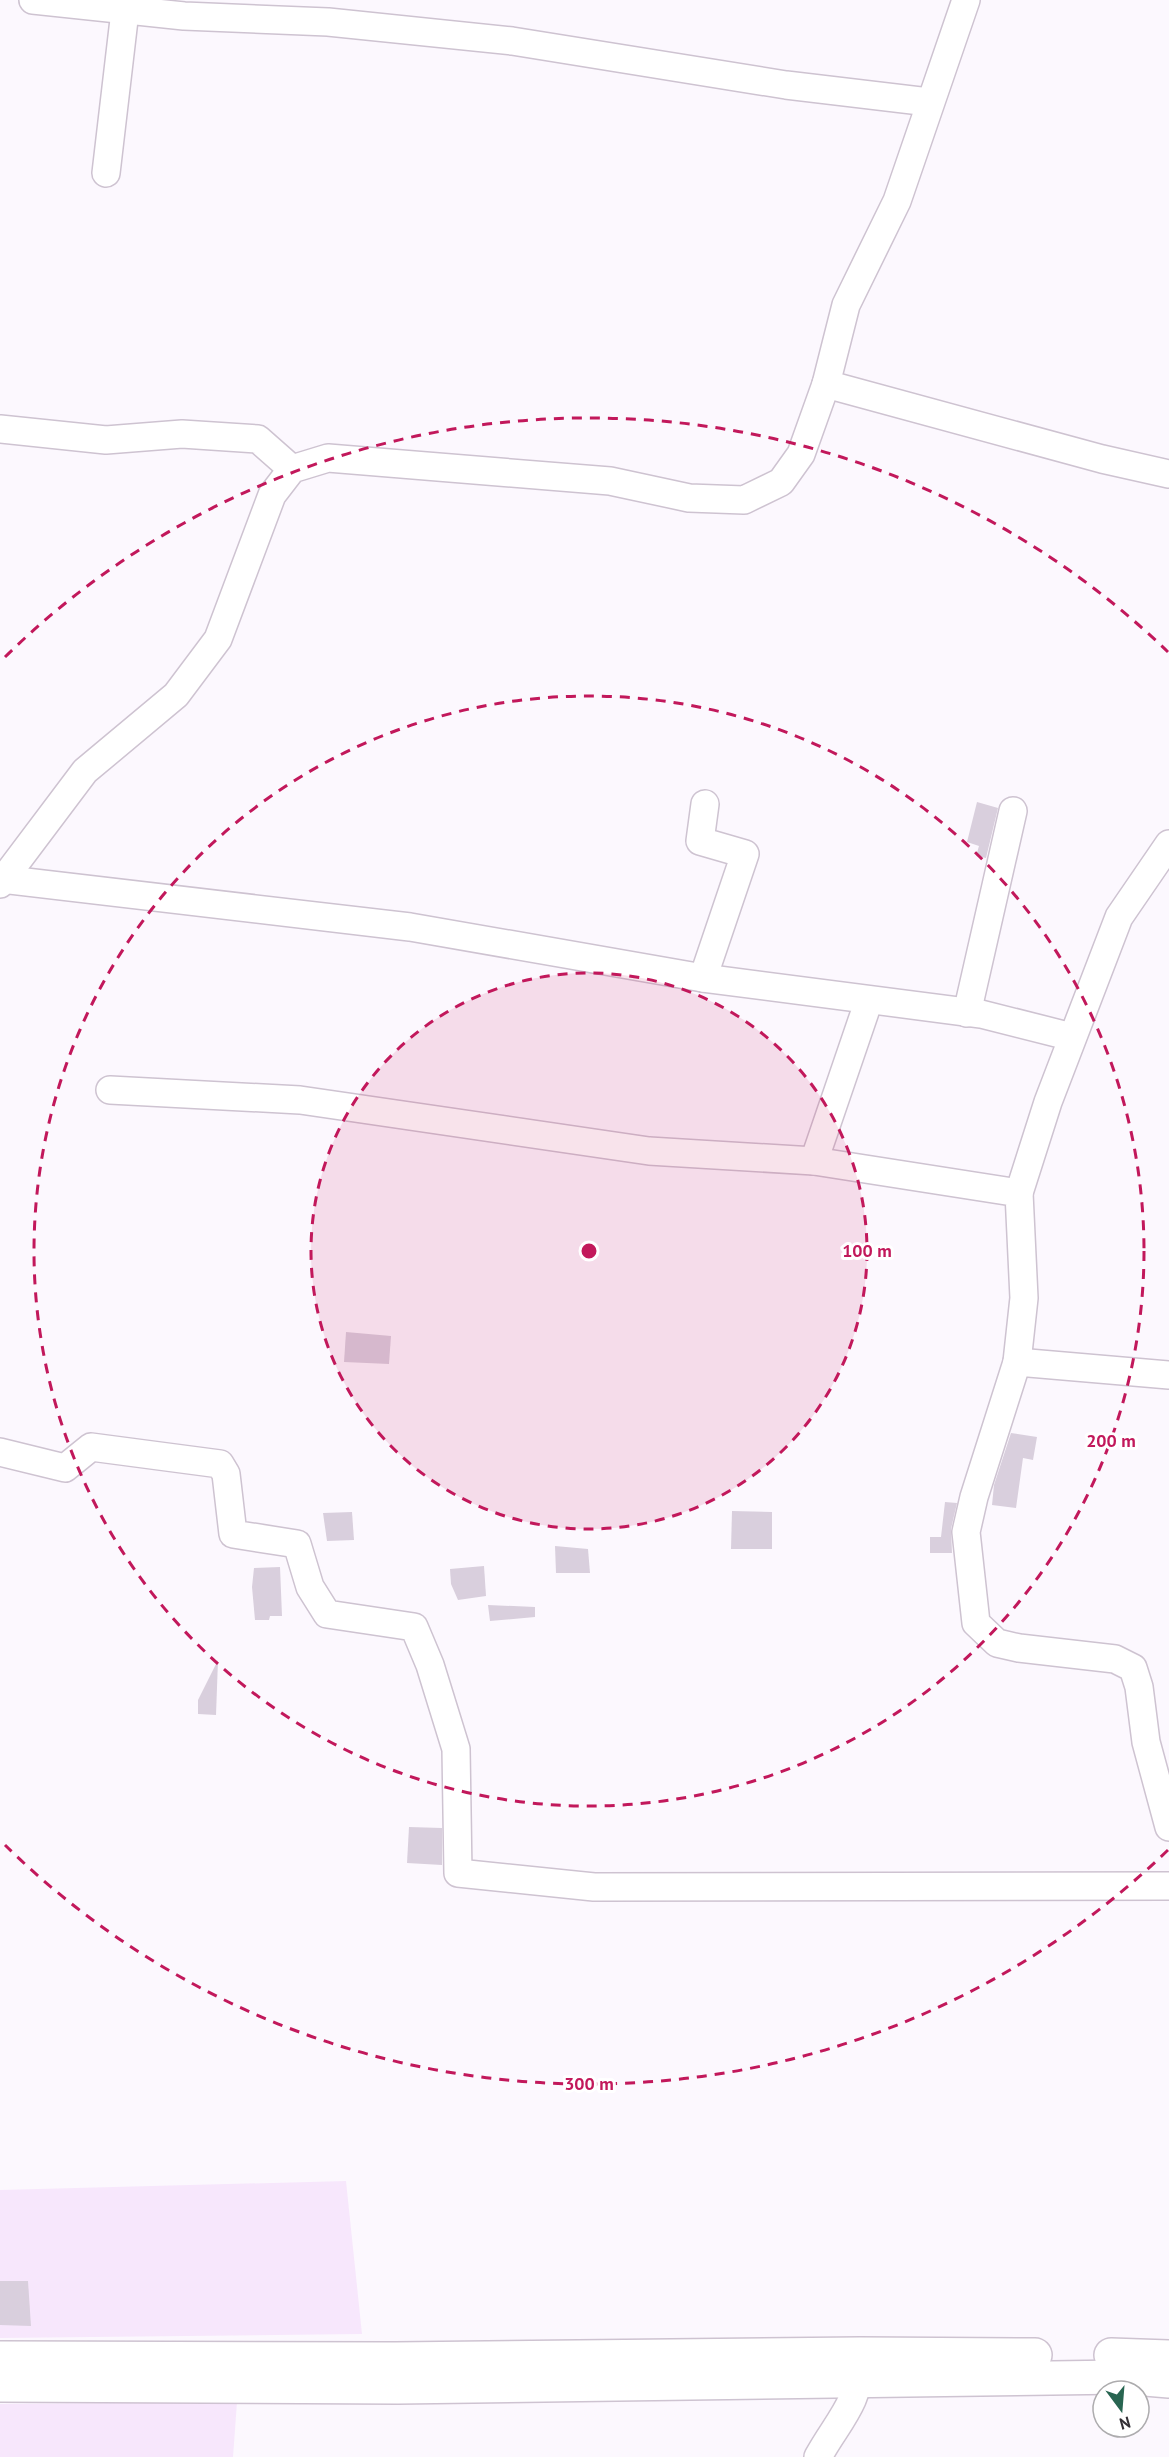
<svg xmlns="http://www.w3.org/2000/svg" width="1169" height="2457" font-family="'PT Sans',sans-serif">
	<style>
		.built { fill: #f7e7fc }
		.building { fill: #d9cfdd }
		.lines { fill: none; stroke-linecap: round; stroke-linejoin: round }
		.minor-casing { stroke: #cec3d1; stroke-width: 30 }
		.major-casing { stroke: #cec3d1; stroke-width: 36 }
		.minor { stroke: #fff; stroke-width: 27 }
		.major { stroke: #fff; stroke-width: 33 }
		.ring { fill: none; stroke: #c2185b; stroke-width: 3; stroke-dasharray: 10 8 }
		.centre { fill: #c2185b; stroke: #fff; stroke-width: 3 }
		.ring-label { font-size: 18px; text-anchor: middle; font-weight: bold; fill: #c2185b; stroke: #fff; stroke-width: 6; stroke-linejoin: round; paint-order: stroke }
	</style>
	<rect width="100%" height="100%" fill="#fcf8fe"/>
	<!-- built -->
	<g class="built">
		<polygon points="346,2181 362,2334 0,2338 0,2190"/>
		<polygon points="237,2402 233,2457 0,2457 0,2404"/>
	</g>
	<!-- building -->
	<g class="building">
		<polygon points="977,802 998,808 986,858 976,856 979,846 967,842"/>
		<polygon points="346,1332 391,1336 389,1364 344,1362"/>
		<polygon points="1011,1433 1037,1437 1033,1460 1023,1458 1016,1508 992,1505 994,1485"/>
		<polygon points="945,1502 957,1503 951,1529 952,1553 930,1553 930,1537 941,1537"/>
		<polygon points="732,1511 772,1512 772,1549 731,1549"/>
		<polygon points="352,1512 354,1540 327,1541 323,1513"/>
		<polygon points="555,1546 588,1549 590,1573 556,1573"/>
		<polygon points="484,1566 486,1596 458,1600 451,1584 450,1569"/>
		<polygon points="280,1567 282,1616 270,1616 269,1620 255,1620 252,1587 254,1568"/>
		<polygon points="488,1605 535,1607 535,1617 490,1621"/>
		<polygon points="218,1660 216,1715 198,1714 198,1700"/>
		<polygon points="409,1827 442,1828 442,1865 407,1863"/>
		<polygon points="0,2281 28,2281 31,2326 0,2325"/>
	</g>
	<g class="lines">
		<defs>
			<g id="minor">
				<polyline points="33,0 184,16 328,22 512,41 786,85 929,102"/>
				<polyline points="106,173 125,11"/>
				<polyline points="826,384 1102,459 1169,474"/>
				<polyline points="0,429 106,440 182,434 258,439 292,469"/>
				<polyline points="0,879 410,927 703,978 981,1014 1072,1037"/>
				<polyline points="0,884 85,771 176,695 218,639 272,495 292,469 328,458 610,481 689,498 744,500 781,482 801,454 826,384 846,305 897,201 966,0"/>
				<polyline points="703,978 745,854 700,841 705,804"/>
				<polyline points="967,1013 1013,811"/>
				<polyline points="110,1090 300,1100 649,1151 814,1161 1019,1193 1024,1298 1017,1362"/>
				<polyline points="814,1161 869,1000"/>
				<polyline points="1019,1193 1048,1102 1119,917 1169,844"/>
				<polyline points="1169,1375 1017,1362 974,1497 966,1532 976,1623 997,1643 1019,1648 1115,1659 1133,1668 1139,1687 1146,1742 1169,1827"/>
				<polyline points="0,1452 65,1468 91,1447 220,1464 226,1474 233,1534 297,1544 310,1587 327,1614 414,1627 430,1665 456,1749 458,1873 594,1887 1169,1886"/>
				<path d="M 818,2457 C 837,2422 860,2403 860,2361"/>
			</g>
			<g id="major">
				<polyline points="1111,2355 1169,2357"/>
				<polyline points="0,2358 395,2359 860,2354 1035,2355"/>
				<polyline points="0,2385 398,2387 1122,2377 1169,2381"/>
			</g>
		</defs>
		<!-- minor casing -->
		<use href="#minor" class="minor-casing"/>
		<!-- major casing -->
		<use href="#major" class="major-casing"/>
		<!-- minor -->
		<use href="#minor" class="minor"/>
		<!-- major -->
		<use href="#major" class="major"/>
	</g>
	<!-- distance rings -->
	<circle cx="589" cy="1251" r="278" fill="#c2185b" fill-opacity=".12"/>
	<g class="ring">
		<circle cx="589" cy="1251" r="278"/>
		<circle cx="589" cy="1251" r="555"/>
		<path d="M1168 1850A833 833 0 0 1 5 1845M5 657A833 833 0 0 1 1168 652"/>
	</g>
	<circle cx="589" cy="1251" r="9" class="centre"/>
	<g class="ring-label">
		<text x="867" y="1257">100 m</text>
		<text x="1111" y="1447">200 m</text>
		<text x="589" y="2090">300 m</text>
	</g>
	<!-- north arrow -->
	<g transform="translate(1121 2409) rotate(164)"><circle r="28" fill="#ffffff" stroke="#adacae" stroke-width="1.5"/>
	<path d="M0-4.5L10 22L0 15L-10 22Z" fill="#286551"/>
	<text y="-9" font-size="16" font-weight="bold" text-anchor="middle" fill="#332f35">N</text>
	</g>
</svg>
